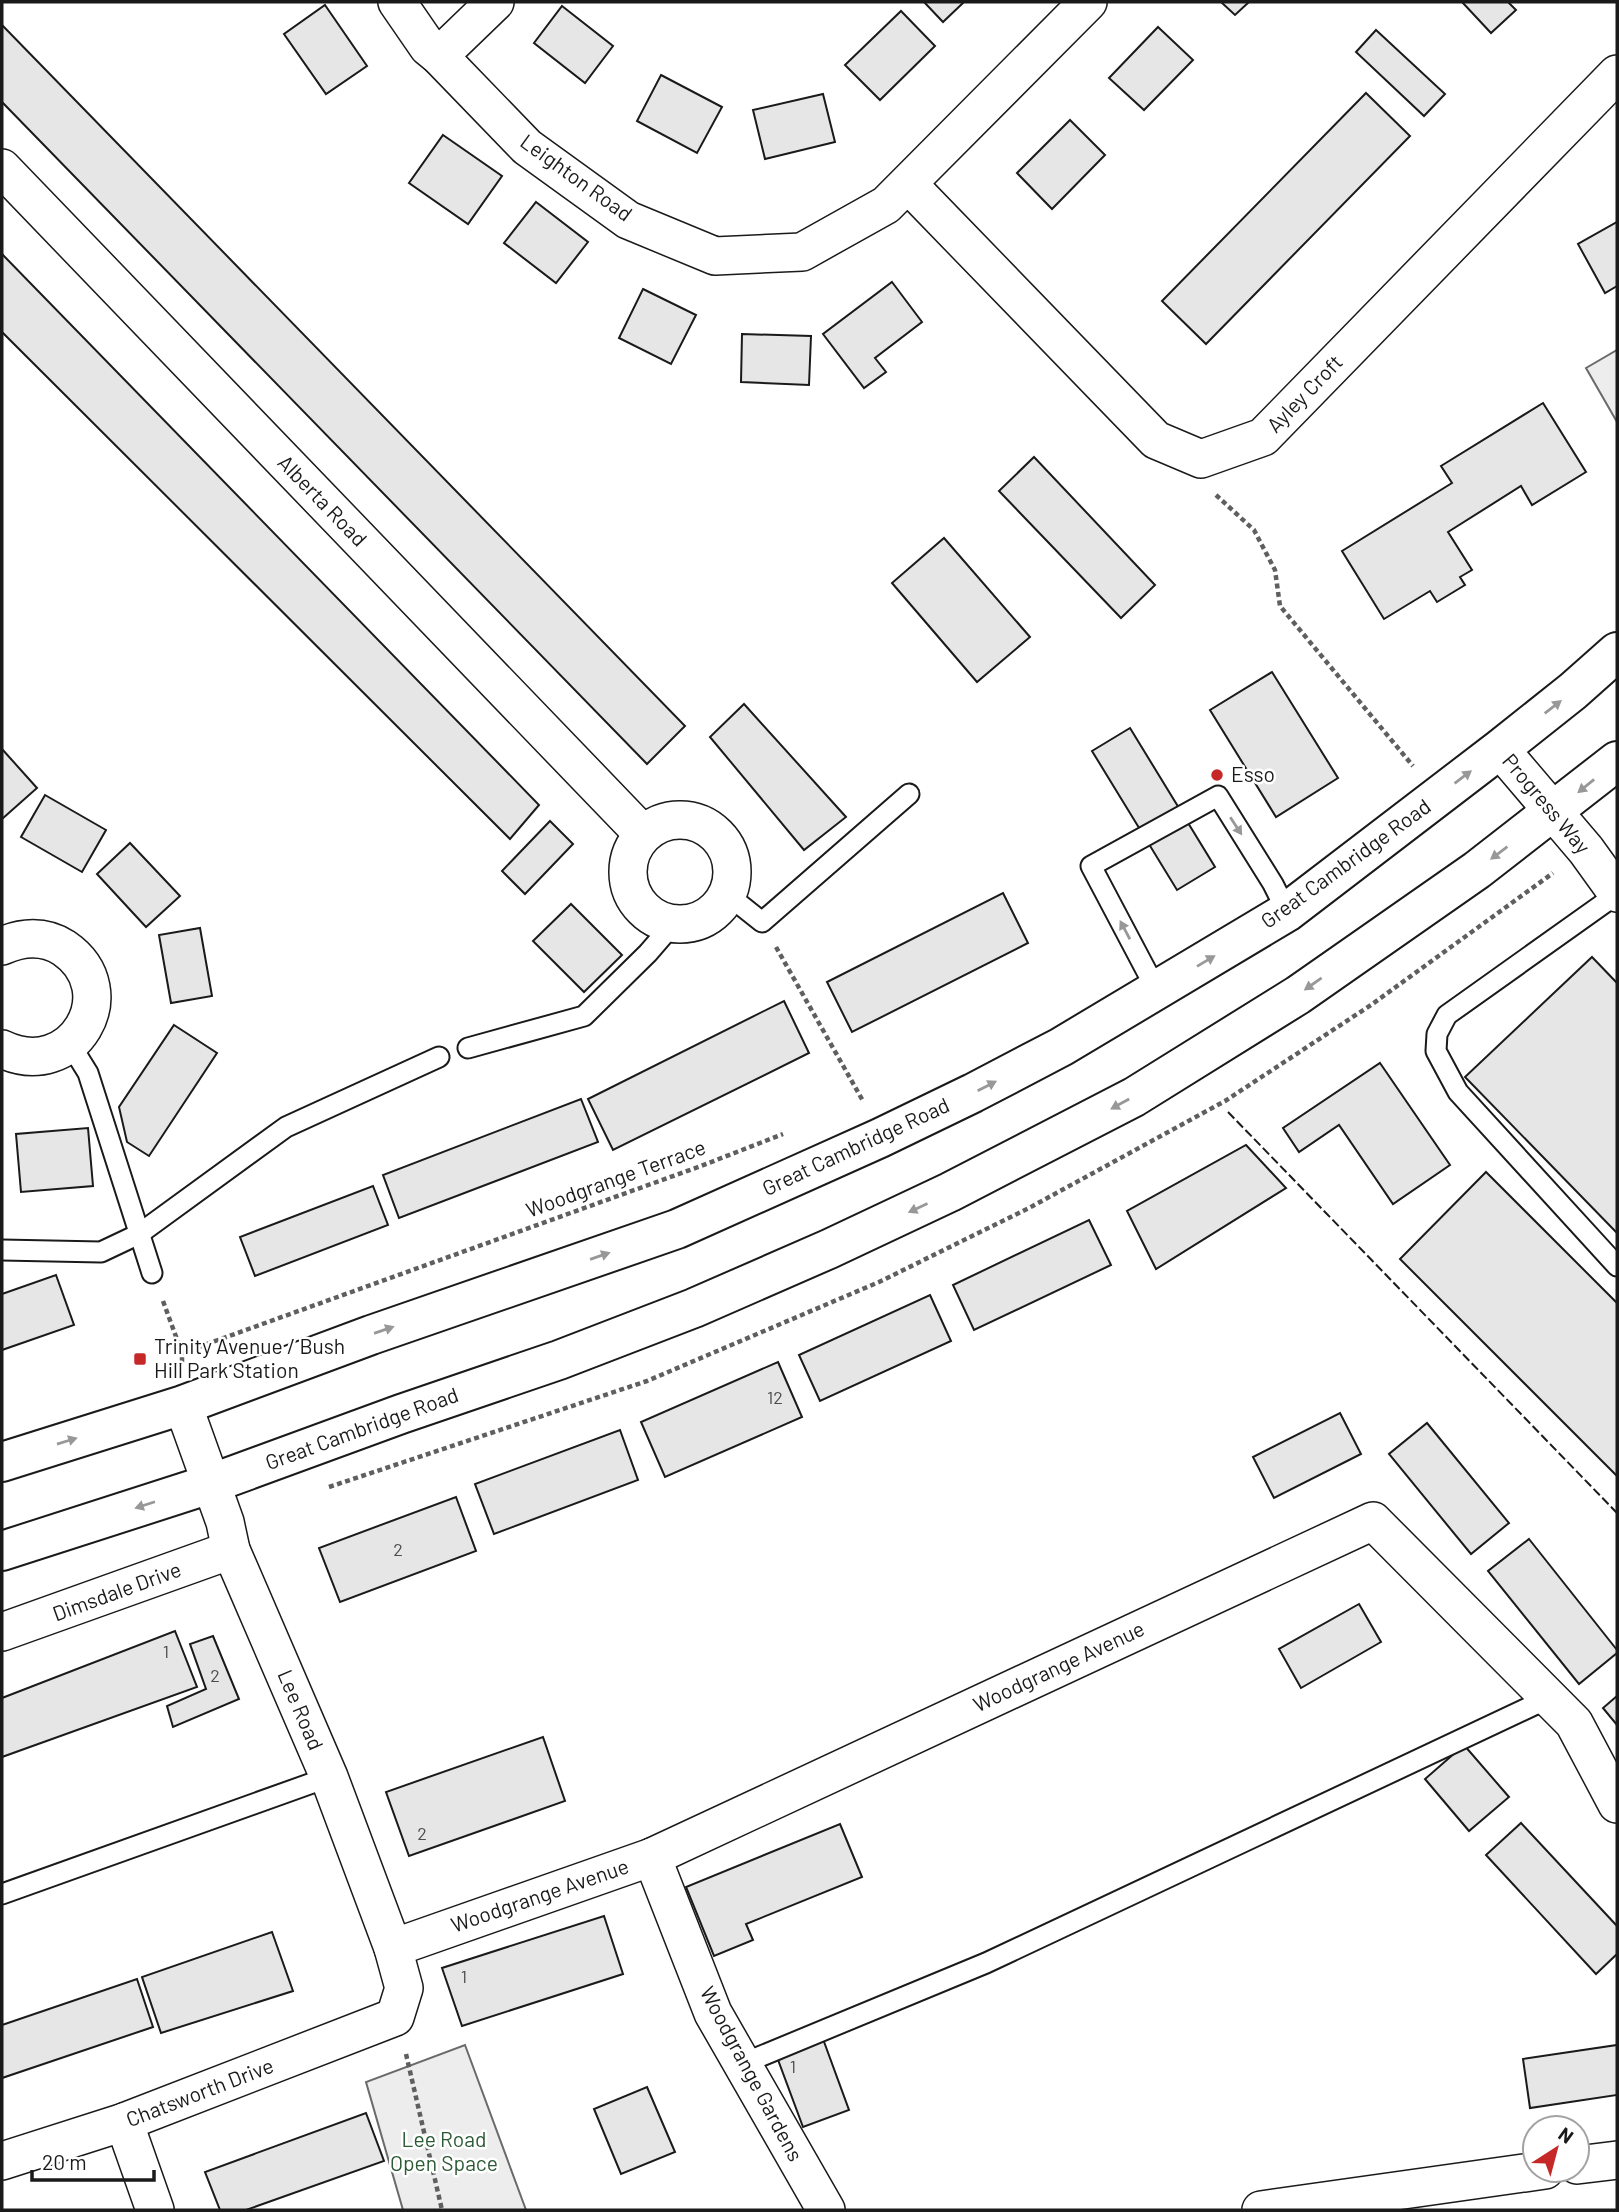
<svg xmlns="http://www.w3.org/2000/svg" width="1619" height="2212" font-family="Barlow,sans-serif">
	<style>
		.built { fill: #ededed; stroke: #6a6a6a; stroke-width: 2 }
		.building { fill: #e6e6e6; stroke: #1a1a1a; stroke-width: 2 }
		.lines { fill: none; stroke-linecap: round; stroke-linejoin: round }
		.lane-casing { stroke: #1a1a1a; stroke-width: 23 }
		.street-casing { stroke: #1a1a1a; stroke-width: 40 }
		.highway-casing { stroke: #1a1a1a; stroke-width: 42 }
		.path { stroke: #5f5f5f; stroke-width: 4.5; stroke-dasharray: 5 3.5; stroke-linecap: butt }
		.lane { stroke: #fff; stroke-width: 19 }
		.street { stroke: #fff; stroke-width: 37 }
		.highway { stroke: #fff; stroke-width: 38 }
		.fence { stroke: #1a1a1a; stroke-width: 2; stroke-dasharray: 9 3.5; stroke-linecap: butt }
		.oneway { fill: #989898 }
		.poi-dot { fill: #c62828; stroke: #fff; stroke-width: 2.5 }
		.labels { text-anchor: middle; stroke-width: 5; stroke-linejoin: round; paint-order: stroke }
		.number-label { font-size: 18px; fill: #4d4d4d }
		.street-label { font-size: 21px; fill: #1a1a1a; stroke: #fff }
		.poi-label { font-size: 21px; fill: #1a1a1a; stroke: #fff; text-anchor: start }
		.park-label { font-size: 21px; fill: #2b5a34; stroke: #fff }
	</style>
	<rect width="100%" height="100%" fill="#fff"/>
	<!-- built -->
	<g class="built">
		<polygon points="1617,350 1617,422 1586,368"/>
		<polygon points="465,2045 526,2210 403,2210 366,2082"/>
	</g>
	<!-- building -->
	<g class="building">
		<polygon points="924,2 964,2 943,22"/>
		<polygon points="1221,2 1249,2 1235,15"/>
		<polygon points="1462,2 1508,2 1516,10 1491,33"/>
		<polygon points="325,5 367,66 326,94 284,34"/>
		<polygon points="562,6 613,46 585,83 534,43"/>
		<polygon points="901,11 935,46 880,100 845,65"/>
		<polygon points="2,25 685,726 647,764 2,102"/>
		<polygon points="1158,27 1193,60 1144,110 1109,78"/>
		<polygon points="1376,30 1445,94 1424,116 1356,52"/>
		<polygon points="661,75 722,107 697,153 637,121"/>
		<polygon points="1366,93 1410,136 1206,344 1162,301"/>
		<polygon points="823,94 835,142 765,159 753,110"/>
		<polygon points="1070,120 1105,155 1052,209 1017,173"/>
		<polygon points="443,135 502,176 468,224 409,183"/>
		<polygon points="536,202 588,242 556,283 504,243"/>
		<polygon points="1617,222 1617,286 1605,293 1578,244"/>
		<polygon points="2,254 539,805 510,839 2,332"/>
		<polygon points="892,282 922,322 875,358 886,372 864,388 823,334"/>
		<polygon points="643,289 696,315 671,364 619,338"/>
		<polygon points="742,334 811,336 809,385 741,382"/>
		<polygon points="1543,403 1586,472 1532,505 1521,486 1448,532 1472,570 1460,577 1465,585 1437,602 1430,591 1384,619 1342,551 1452,483 1441,466"/>
		<polygon points="1034,457 1155,585 1121,618 999,491"/>
		<polygon points="944,538 1030,637 977,682 892,583"/>
		<polygon points="1272,672 1338,778 1276,817 1210,710"/>
		<polygon points="744,704 846,817 804,850 710,737"/>
		<polygon points="1130,728 1215,867 1177,890 1092,751"/>
		<polygon points="2,749 37,788 2,819"/>
		<polygon points="45,795 106,830 82,872 21,837"/>
		<polygon points="550,821 573,844 525,894 502,871"/>
		<polygon points="130,843 180,896 146,927 97,874"/>
		<polygon points="1003,893 1028,943 852,1032 827,982"/>
		<polygon points="571,904 622,955 584,992 533,941"/>
		<polygon points="200,928 212,996 171,1003 159,935"/>
		<polygon points="1592,957 1617,983 1617,1233 1465,1077"/>
		<polygon points="784,1001 809,1053 613,1150 588,1099"/>
		<polygon points="174,1025 217,1053 149,1156 127,1142 119,1107"/>
		<polygon points="1380,1063 1450,1165 1393,1204 1339,1125 1299,1152 1283,1128"/>
		<polygon points="581,1099 598,1142 399,1218 383,1175"/>
		<polygon points="88,1128 93,1186 21,1192 16,1134"/>
		<polygon points="1246,1145 1286,1188 1156,1269 1127,1211"/>
		<polygon points="1486,1172 1617,1303 1617,1476 1400,1259"/>
		<polygon points="373,1186 388,1225 255,1276 240,1237"/>
		<polygon points="1089,1220 1111,1265 974,1330 953,1285"/>
		<polygon points="56,1275 74,1325 2,1350 2,1294"/>
		<polygon points="930,1295 951,1341 820,1401 799,1355"/>
		<polygon points="778,1362 802,1417 665,1477 641,1422"/>
		<polygon points="1340,1413 1361,1454 1274,1498 1253,1457"/>
		<polygon points="1427,1423 1509,1523 1471,1554 1389,1454"/>
		<polygon points="620,1430 638,1480 494,1534 475,1484"/>
		<polygon points="456,1497 476,1551 340,1602 319,1548"/>
		<polygon points="1529,1539 1617,1650 1617,1653 1579,1684 1488,1571"/>
		<polygon points="1359,1604 1381,1642 1301,1688 1279,1649"/>
		<polygon points="175,1631 197,1687 2,1757 2,1698"/>
		<polygon points="213,1636 239,1699 173,1727 167,1706 206,1689 190,1644"/>
		<polygon points="1617,1696 1617,1725 1603,1708"/>
		<polygon points="543,1737 565,1801 409,1856 386,1792"/>
		<polygon points="1464,1745 1509,1797 1469,1831 1425,1779"/>
		<polygon points="1521,1823 1617,1926 1617,1954 1596,1974 1486,1855"/>
		<polygon points="840,1824 862,1877 746,1924 753,1940 714,1956 686,1887"/>
		<polygon points="604,1916 623,1974 462,2026 442,1968"/>
		<polygon points="272,1932 293,1991 161,2033 142,1977"/>
		<polygon points="137,1979 153,2027 2,2078 2,2025"/>
		<polygon points="823,2039 849,2110 803,2127 777,2057"/>
		<polygon points="1617,2045 1617,2095 1530,2108 1523,2059"/>
		<polygon points="647,2087 675,2152 621,2174 594,2109"/>
		<polygon points="366,2113 384,2161 246,2210 220,2210 205,2172"/>
	</g>
	<g class="lines">
		<defs>
			<g id="lane">
				<polyline points="1617,894 1447,1015 1437,1034 1436,1051 1458,1092 1617,1266"/>
				<polyline points="728,895 762,922 909,794"/>
				<polyline points="1157,991 1091,866 1218,796 1273,884 1287,912"/>
				<polyline points="70,1044 88,1073 152,1273"/>
				<polyline points="468,1048 584,1016 648,953 673,924"/>
				<polyline points="2,1250 101,1252 139,1234 286,1127 439,1057"/>
				<polyline points="2,1894 329,1777"/>
				<polyline points="742,2064 986,1963 1549,1698"/>
			</g>
			<g id="street">
				<polyline points="397,2 428,47 439,56 527,147 628,220 715,256 802,252 886,205 1088,2"/>
				<polyline points="439,56 495,2"/>
				<polyline points="2,168 643,834"/>
				<polyline points="909,185 1156,440 1201,459 1263,437 1617,74"/>
				<polyline points="1500,749 1586,850 1617,893"/>
				<circle cx="680" cy="872" r="52"/>
				<path d="M 2,946 C 22,937 44,935 64,948 C 127,991 73,1083 2,1049"/>
				<polyline points="2,1632 231,1550"/>
				<polyline points="652,1857 713,2013 826,2210"/>
				<polyline points="393,1948 652,1857 1373,1521 1574,1723 1617,1804"/>
				<polyline points="124,2122 155,2210"/>
				<polyline points="2,2161 124,2122 395,2017 404,1988 393,1948 329,1777 231,1550 225,1522 183,1405"/>
				<polyline points="1577,2165 1617,2160"/>
				<polyline points="1261,2210 1545,2170"/>
			</g>
			<g id="highway">
				<polyline points="2,1462 183,1405 371,1335 677,1229 880,1138 973,1093 1061,1047 1287,912 1500,749 1573,691 1617,652"/>
				<polyline points="2,1551 210,1484 401,1414 559,1360 694,1308 829,1249 950,1192 1134,1097 1298,995 1477,870 1617,761"/>
			</g>
		</defs>
		<!-- lane casing -->
		<use href="#lane" class="lane-casing"/>
		<!-- street casing -->
		<use href="#street" class="street-casing"/>
		<!-- highway casing -->
		<use href="#highway" class="highway-casing"/>
		<!-- path -->
		<g class="path">
			<polyline points="1216,495 1254,530 1275,570 1280,606 1413,766"/>
			<polyline points="776,947 863,1101"/>
			<polyline points="163,1301 182,1353 182,1362"/>
			<polyline points="182,1353 701,1166 783,1134"/>
			<polyline points="329,1487 647,1381 879,1282 1029,1208 1225,1101 1371,1005 1553,873"/>
			<polyline points="406,2054 442,2210"/>
		</g>
		<!-- lane -->
		<use href="#lane" class="lane"/>
		<!-- street -->
		<use href="#street" class="street"/>
		<!-- highway -->
		<use href="#highway" class="highway"/>
		<!-- fence -->
		<polyline class="fence" points="1228,1112 1617,1513"/>
	</g>
	<!-- one-way arrows -->
	<defs><path id="oneway-solid" d="M-6-.8H1V-3.2L6.5 0L1 3.2V.8H-6Z" transform="scale(1.75)"/></defs>
	<g class="oneway">
		<use href="#oneway-solid" transform="translate(1553 707) rotate(-38)"/>
		<use href="#oneway-solid" transform="translate(1463 777) rotate(-37)"/>
		<use href="#oneway-solid" transform="translate(1586 786) rotate(141)"/>
		<use href="#oneway-solid" transform="translate(1236 826) rotate(57)"/>
		<use href="#oneway-solid" transform="translate(1499 853) rotate(143)"/>
		<use href="#oneway-solid" transform="translate(1125 930) rotate(-118)"/>
		<use href="#oneway-solid" transform="translate(1206 961) rotate(-31)"/>
		<use href="#oneway-solid" transform="translate(1313 984) rotate(145)"/>
		<use href="#oneway-solid" transform="translate(987 1086) rotate(-27)"/>
		<use href="#oneway-solid" transform="translate(1120 1104) rotate(151)"/>
		<use href="#oneway-solid" transform="translate(918 1208) rotate(155)"/>
		<use href="#oneway-solid" transform="translate(600 1256) rotate(-19)"/>
		<use href="#oneway-solid" transform="translate(384 1330) rotate(-19)"/>
		<use href="#oneway-solid" transform="translate(67 1441) rotate(-17)"/>
		<use href="#oneway-solid" transform="translate(145 1505) rotate(162)"/>
	</g>
	<!-- markers -->
	<g class="poi-dot">
		<circle cx="1217" cy="775" r="7"/>
		<rect x="133" y="1352" width="14" height="14" rx="3.5"/>
	</g>
	<g class="labels">
		<!-- number labels -->
		<g class="number-label">
			<text x="775" y="1404">12</text>
			<text x="398" y="1556">2</text>
			<text x="166" y="1658">1</text>
			<text x="215" y="1682">2</text>
			<text x="422" y="1840">2</text>
			<text x="464" y="1983">1</text>
			<text x="793" y="2073">1</text>
		</g>
		<!-- street labels -->
		<g class="street-label">
			<text transform="translate(576 178) rotate(36)" y="7">Leighton Road</text>
			<text transform="translate(1305 394) rotate(-46)" y="7">Ayley Croft</text>
			<text transform="translate(322 501) rotate(46)" y="7">Alberta Road</text>
			<text transform="translate(1546 804) rotate(50)" y="7">Progress Way</text>
			<text transform="translate(1346 864) rotate(-36)" y="7">Great Cambridge Road</text>
			<text transform="translate(856 1147) rotate(-25)" y="7">Great Cambridge Road</text>
			<text transform="translate(616 1179) rotate(-20)" y="7">Woodgrange Terrace</text>
			<text transform="translate(362 1429) rotate(-20)" y="7">Great Cambridge Road</text>
			<text transform="translate(117 1592) rotate(-20)" y="7">Dimsdale Drive</text>
			<text transform="translate(1059 1667) rotate(-25)" y="7">Woodgrange Avenue</text>
			<text transform="translate(300 1710) rotate(67)" y="7">Lee Road</text>
			<text transform="translate(540 1896) rotate(-19)" y="7">Woodgrange Avenue</text>
			<text transform="translate(751 2074) rotate(62)" y="7">Woodgrange Gardens</text>
			<text transform="translate(200 2093) rotate(-21)" y="7">Chatsworth Drive</text>
		</g>
		<!-- poi labels -->
		<g class="poi-label">
			<text x="1231" y="782">Esso</text>
			<text x="154" y="1354">Trinity Avenue / Bush<tspan x="154" dy="24">Hill Park Station</tspan></text>
		</g>
		<!-- park labels -->
		<g class="park-label">
			<text x="444" y="2147">Lee Road<tspan x="444" dy="24">Open Space</tspan></text>
		</g>
	</g>
	<!-- border -->
	<rect width="1619" height="2212" fill="none" stroke="#1a1a1a" stroke-width="7"/>
	<!-- north arrow -->
	<g transform="translate(1556 2149) rotate(36)"><circle r="33" fill="#ffffff" stroke="#a3a3a3" stroke-width="2"/>
	<path d="M0-5L12 26L0 18L-12 26Z" fill="#c62828"/>
	<text y="-10" font-size="19" font-weight="bold" text-anchor="middle" fill="#1a1a1a">N</text>
	</g>
	<!-- scale -->
	<path d="M32 2170v10h122v-10" fill="none" stroke="#1a1a1a" stroke-width="3.5"/>
	<text x="42" y="2170" font-size="21" fill="#1a1a1a" stroke="#ffffff" stroke-width="5" paint-order="stroke">20 m</text>
</svg>
